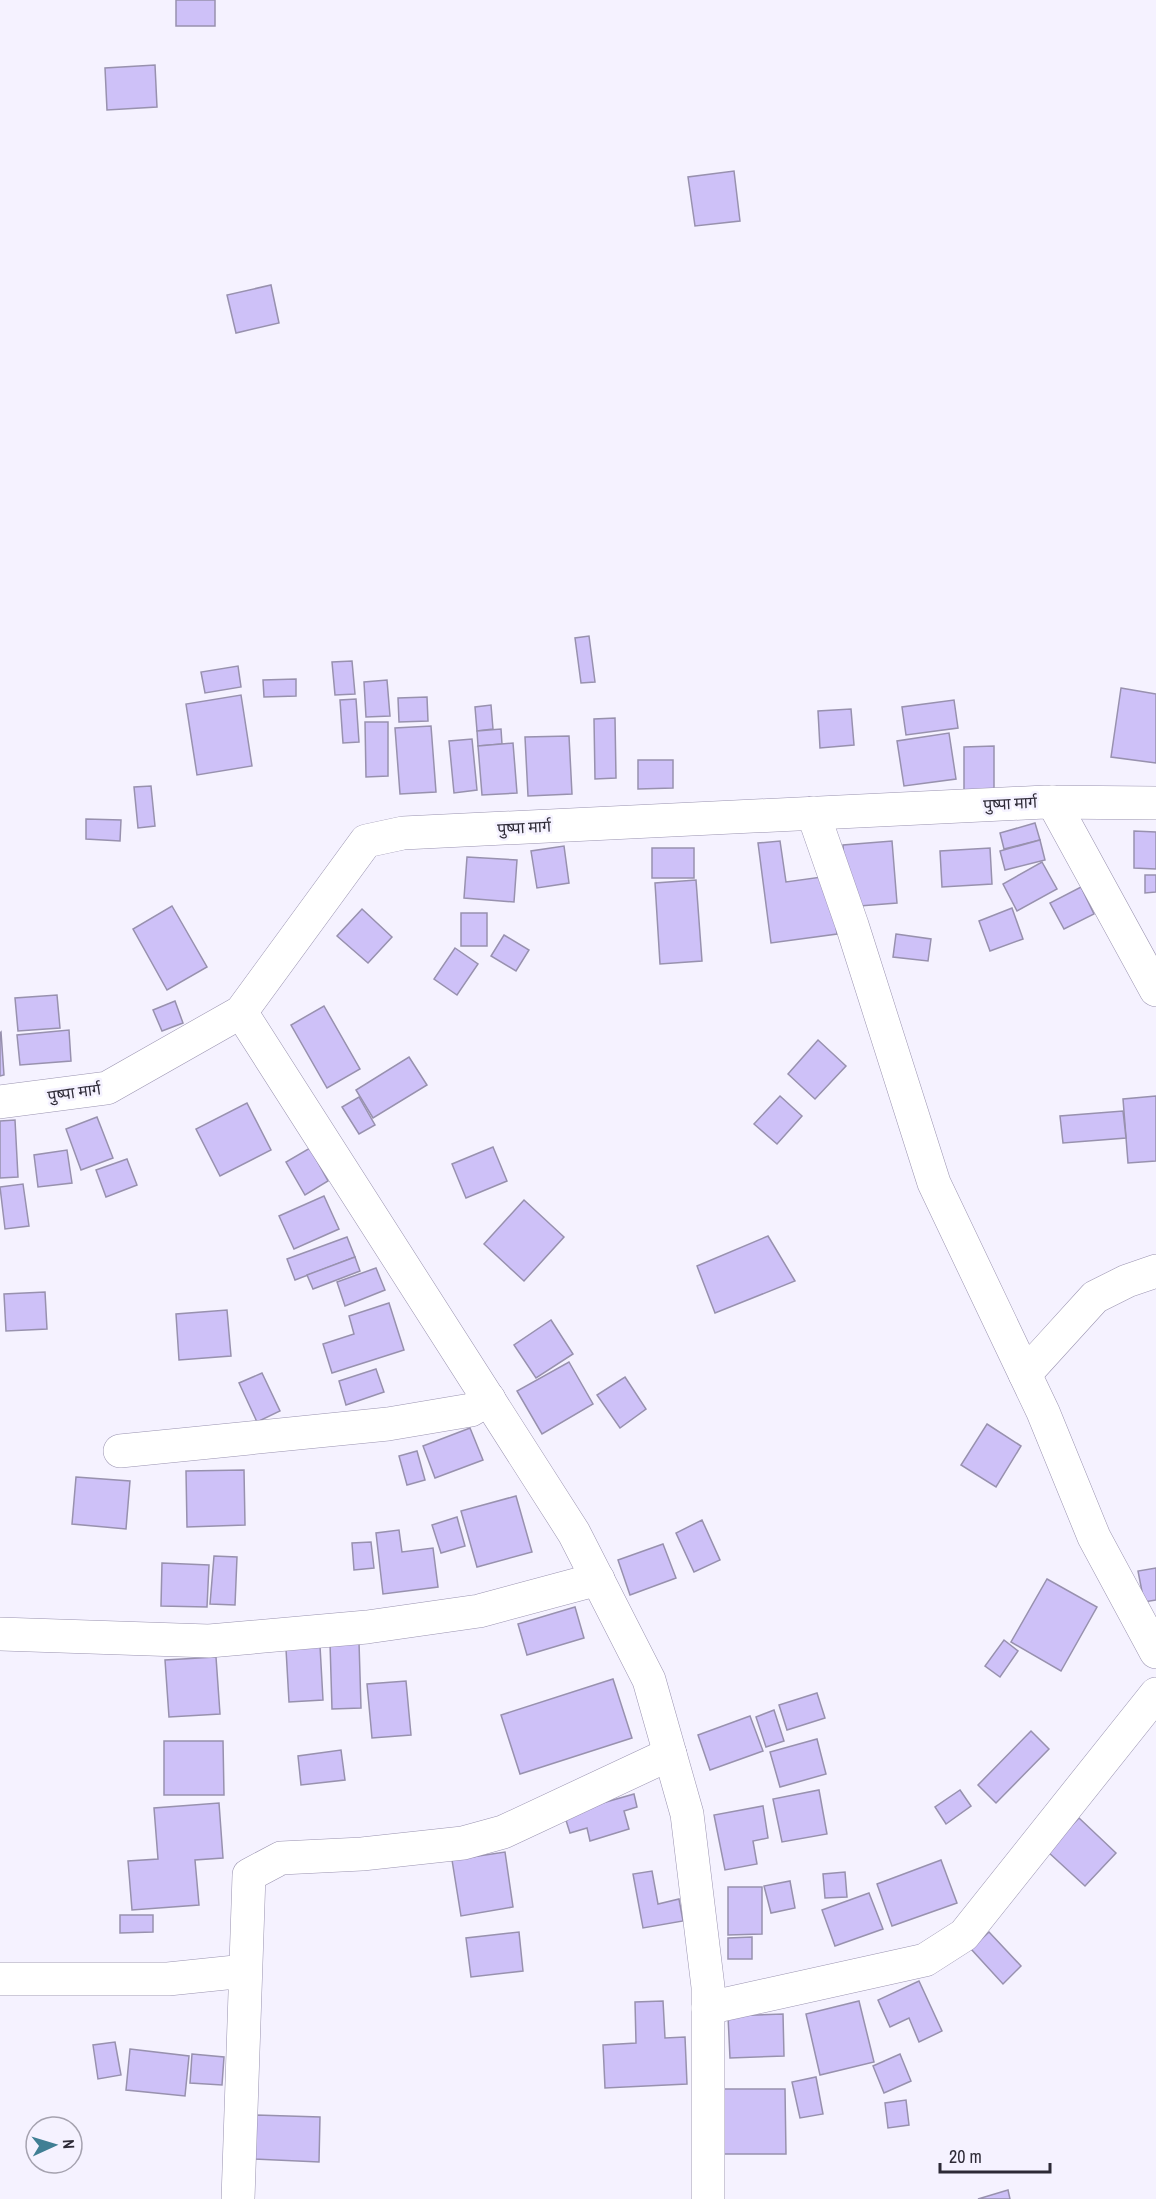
<svg xmlns="http://www.w3.org/2000/svg" width="1156" height="2199" font-family="'Archivo Narrow','Noto Sans Devanagari',sans-serif">
	<style>
		.building { fill: #cec1f8; stroke: #9891ae; stroke-width: 1.5 }
		.lines { fill: none; stroke-linecap: round; stroke-linejoin: round }
		.minor-casing { stroke: #9a93b0; stroke-width: 34 }
		.minor { stroke: #fff; stroke-width: 33 }
		.labels { text-anchor: middle; stroke-width: 5; stroke-linejoin: round; paint-order: stroke }
		.street-label { font-size: 16px; fill: #2d2a36; stroke: #f5f2ff }
	</style>
	<rect width="100%" height="100%" fill="#f5f2ff"/>
	<!-- building -->
	<g class="building">
		<rect x="176" y="0" width="39" height="26"/>
		<polygon points="155,65 157,107 107,110 105,68"/>
		<polygon points="734,171 740,221 695,226 688,177"/>
		<polygon points="271,285 279,323 236,333 227,295"/>
		<polygon points="589,636 595,682 581,683 575,638"/>
		<polygon points="352,661 355,694 335,695 332,662"/>
		<polygon points="238,666 241,687 205,693 201,672"/>
		<polygon points="296,679 296,696 264,697 263,680"/>
		<polygon points="387,680 390,716 366,717 364,682"/>
		<polygon points="1121,688 1156,694 1156,763 1111,757"/>
		<polygon points="241,695 252,766 197,775 186,704"/>
		<polygon points="427,697 428,721 399,722 398,698"/>
		<polygon points="356,699 359,742 343,743 340,700"/>
		<polygon points="954,700 958,728 906,735 902,707"/>
		<polygon points="491,705 493,729 477,731 475,707"/>
		<polygon points="851,709 854,745 820,748 818,711"/>
		<polygon points="615,718 616,778 595,779 594,719"/>
		<polygon points="365,722 388,722 388,776 366,777"/>
		<polygon points="431,726 436,792 400,794 395,728"/>
		<polygon points="501,729 502,744 478,746 477,731"/>
		<polygon points="949,733 956,779 904,786 897,741"/>
		<polygon points="569,736 572,794 528,796 525,737"/>
		<polygon points="472,739 477,790 454,793 449,741"/>
		<polygon points="513,743 517,793 482,795 478,746"/>
		<polygon points="994,746 994,790 964,790 964,747"/>
		<polygon points="638,760 673,760 673,788 638,789"/>
		<polygon points="151,786 155,826 138,828 134,787"/>
		<polygon points="86,819 121,820 120,841 86,839"/>
		<polygon points="1035,823 1040,840 1004,849 1000,833"/>
		<polygon points="1134,831 1156,832 1156,869 1134,868"/>
		<polygon points="1040,840 1045,860 1005,870 1000,851"/>
		<polygon points="780,841 786,882 829,876 837,934 771,943 758,843"/>
		<polygon points="892,841 897,903 847,907 843,845"/>
		<polygon points="564,846 569,883 537,888 531,851"/>
		<rect x="652" y="848" width="42" height="30"/>
		<polygon points="990,848 992,884 942,887 940,851"/>
		<polygon points="467,857 517,860 514,902 464,898"/>
		<polygon points="1042,862 1057,889 1017,911 1003,884"/>
		<polygon points="1145,875 1156,875 1156,892 1145,893"/>
		<polygon points="696,880 702,961 660,964 655,883"/>
		<polygon points="1081,887 1094,914 1064,929 1050,903"/>
		<polygon points="172,906 207,967 167,990 133,929"/>
		<polygon points="1012,908 1023,939 990,951 979,921"/>
		<polygon points="362,909 392,937 368,963 337,936"/>
		<rect x="461" y="913" width="26" height="33"/>
		<polygon points="896,934 931,939 928,961 893,957"/>
		<polygon points="504,935 529,950 516,971 491,956"/>
		<polygon points="455,948 478,964 457,995 434,979"/>
		<polygon points="57,995 60,1028 18,1031 15,998"/>
		<polygon points="175,1001 183,1023 162,1031 153,1010"/>
		<polygon points="324,1006 360,1069 327,1088 291,1025"/>
		<polygon points="69,1030 71,1061 20,1065 17,1035"/>
		<polygon points="1,1032 4,1075 0,1076 0,1033"/>
		<polygon points="818,1040 846,1066 815,1099 788,1074"/>
		<polygon points="409,1057 427,1085 373,1118 356,1090"/>
		<polygon points="780,1096 802,1116 777,1144 754,1124"/>
		<polygon points="1156,1096 1156,1161 1128,1163 1123,1099"/>
		<polygon points="359,1097 375,1125 359,1134 342,1107"/>
		<polygon points="247,1103 271,1150 220,1176 196,1129"/>
		<polygon points="1123,1111 1126,1138 1063,1143 1060,1116"/>
		<polygon points="97,1117 113,1158 81,1170 66,1129"/>
		<polygon points="15,1120 18,1177 0,1178 0,1121"/>
		<polygon points="493,1147 507,1181 466,1198 452,1164"/>
		<polygon points="310,1148 328,1181 305,1195 286,1162"/>
		<polygon points="67,1150 72,1183 38,1187 34,1155"/>
		<polygon points="127,1159 137,1185 106,1197 96,1170"/>
		<polygon points="23,1184 29,1226 5,1229 0,1187"/>
		<polygon points="324,1196 339,1229 294,1249 279,1216"/>
		<polygon points="524,1200 564,1237 524,1281 484,1244"/>
		<polygon points="768,1236 795,1281 715,1313 697,1266"/>
		<polygon points="347,1237 355,1257 295,1280 287,1259"/>
		<polygon points="355,1257 360,1271 313,1289 307,1275"/>
		<polygon points="376,1268 385,1290 345,1306 337,1282"/>
		<polygon points="45,1292 47,1329 6,1331 4,1294"/>
		<polygon points="389,1303 404,1350 332,1373 323,1344 354,1334 349,1316"/>
		<polygon points="227,1310 231,1356 179,1360 176,1314"/>
		<polygon points="551,1320 573,1354 536,1378 514,1345"/>
		<polygon points="569,1362 593,1404 542,1434 517,1391"/>
		<polygon points="376,1369 384,1392 346,1405 339,1381"/>
		<polygon points="262,1373 280,1411 257,1422 239,1383"/>
		<polygon points="625,1377 646,1409 620,1428 597,1395"/>
		<polygon points="987,1424 1021,1446 996,1487 961,1465"/>
		<polygon points="470,1428 483,1460 435,1478 423,1446"/>
		<polygon points="417,1451 425,1480 407,1485 399,1456"/>
		<polygon points="244,1470 245,1525 187,1527 186,1471"/>
		<polygon points="76,1477 130,1481 126,1529 72,1524"/>
		<polygon points="516,1496 532,1552 477,1567 461,1511"/>
		<polygon points="457,1517 465,1546 441,1553 432,1525"/>
		<polygon points="702,1520 720,1560 694,1572 676,1533"/>
		<polygon points="399,1530 402,1552 433,1548 438,1587 383,1594 376,1533"/>
		<polygon points="371,1542 374,1568 354,1570 352,1543"/>
		<polygon points="663,1544 676,1578 630,1595 618,1560"/>
		<polygon points="214,1556 237,1557 235,1605 210,1604"/>
		<polygon points="162,1563 209,1565 207,1607 161,1606"/>
		<polygon points="1156,1568 1156,1600 1144,1602 1138,1571"/>
		<polygon points="1047,1579 1097,1607 1061,1671 1011,1642"/>
		<polygon points="575,1607 584,1638 527,1655 518,1624"/>
		<polygon points="1004,1640 1018,1651 1000,1677 985,1666"/>
		<polygon points="359,1642 361,1708 332,1709 330,1643"/>
		<polygon points="320,1646 323,1700 289,1702 286,1649"/>
		<polygon points="216,1657 220,1714 169,1717 165,1660"/>
		<polygon points="613,1679 632,1738 520,1774 501,1715"/>
		<polygon points="406,1681 411,1735 372,1738 367,1684"/>
		<polygon points="817,1693 825,1718 787,1730 779,1705"/>
		<polygon points="774,1710 784,1741 766,1747 756,1717"/>
		<polygon points="750,1716 763,1751 710,1770 698,1735"/>
		<polygon points="1031,1731 1049,1749 996,1803 978,1785"/>
		<polygon points="817,1739 826,1774 780,1787 770,1752"/>
		<polygon points="164,1741 223,1741 224,1795 164,1795"/>
		<polygon points="341,1750 345,1780 301,1785 298,1756"/>
		<polygon points="819,1790 827,1834 782,1842 773,1799"/>
		<polygon points="960,1790 971,1806 946,1824 935,1807"/>
		<polygon points="634,1794 637,1807 624,1811 629,1829 590,1841 587,1828 570,1833 564,1814"/>
		<polygon points="219,1803 223,1858 195,1860 199,1905 132,1910 128,1861 158,1859 154,1808"/>
		<polygon points="763,1806 768,1838 753,1841 757,1864 725,1870 714,1815"/>
		<polygon points="1079,1818 1116,1853 1085,1886 1047,1851"/>
		<polygon points="505,1852 513,1907 461,1916 452,1860"/>
		<polygon points="941,1860 957,1903 892,1926 877,1884"/>
		<polygon points="652,1871 658,1904 679,1899 683,1921 643,1928 633,1874"/>
		<polygon points="845,1872 847,1897 825,1898 823,1874"/>
		<polygon points="790,1881 795,1908 771,1913 764,1886"/>
		<polygon points="728,1887 762,1887 762,1934 728,1935"/>
		<polygon points="869,1893 883,1929 835,1946 822,1910"/>
		<polygon points="120,1915 153,1915 153,1932 120,1933"/>
		<polygon points="519,1932 523,1971 471,1977 466,1938"/>
		<polygon points="989,1932 1021,1966 1003,1984 971,1949"/>
		<polygon points="752,1937 752,1959 728,1959 728,1938"/>
		<polygon points="919,1981 942,2031 919,2042 909,2018 890,2027 878,2000"/>
		<polygon points="663,2001 665,2038 685,2037 687,2084 605,2088 603,2045 636,2043 635,2002"/>
		<polygon points="859,2001 874,2062 820,2075 806,2014"/>
		<polygon points="783,2014 784,2056 730,2058 728,2016"/>
		<polygon points="115,2042 121,2075 98,2079 93,2045"/>
		<polygon points="130,2049 189,2056 185,2096 126,2090"/>
		<polygon points="192,2054 224,2057 222,2085 190,2083"/>
		<polygon points="900,2054 911,2081 884,2093 873,2066"/>
		<polygon points="816,2077 823,2114 800,2118 792,2082"/>
		<polygon points="723,2089 785,2089 786,2154 723,2154"/>
		<polygon points="906,2100 909,2125 888,2128 885,2103"/>
		<polygon points="256,2115 320,2117 319,2162 254,2159"/>
		<polygon points="1008,2190 1010,2199 978,2199"/>
	</g>
	<g class="lines">
		<defs>
			<g id="minor">
				<polyline points="1053,802 1156,990"/>
				<polyline points="813,813 852,925 934,1183 1043,1412 1094,1537 1156,1652"/>
				<polyline points="241,1012 574,1533 649,1680 687,1814 708,1987 708,2199"/>
				<polyline points="0,1102 107,1088 241,1012 366,841 403,833 1045,802 1156,803"/>
				<polyline points="1025,1374 1095,1297 1127,1281 1156,1271"/>
				<polyline points="120,1451 388,1424 471,1410 489,1399"/>
				<polyline points="0,1634 209,1641 367,1627 479,1611 598,1579"/>
				<polyline points="0,1979 168,1979 245,1971"/>
				<polyline points="708,2008 925,1960 964,1935 1156,1694"/>
				<polyline points="238,2199 249,1875 281,1858 362,1854 463,1843 503,1832 670,1754"/>
			</g>
		</defs>
		<!-- minor casing -->
		<use href="#minor" class="minor-casing"/>
		<!-- minor -->
		<use href="#minor" class="minor"/>
	</g>
	<g class="labels">
		<!-- street labels -->
		<g class="street-label">
			<text transform="translate(1010 803) rotate(-3)" y="6">पुष्पा मार्ग</text>
			<text transform="translate(524 827) rotate(-3)" y="6">पुष्पा मार्ग</text>
			<text transform="translate(74 1092) rotate(-8)" y="6">पुष्पा मार्ग</text>
		</g>
	</g>
	<!-- north arrow -->
	<g transform="translate(54 2145) rotate(86)"><circle r="28" fill="#f5f2ff" stroke="#a5a2af" stroke-width="1.5"/>
	<path d="M0-4.5L10 22L0 15L-10 22Z" fill="#407f94"/>
	<text y="-9" font-size="16" font-weight="bold" text-anchor="middle" fill="#2d2a36">N</text>
	</g>
	<!-- scale -->
	<path d="M940 2163v9h110v-9" fill="none" stroke="#2d2a36" stroke-width="3"/>
	<text x="949" y="2163" font-size="18" fill="#2d2a36" stroke="#f5f2ff" stroke-width="4.5" paint-order="stroke">20 m</text>
</svg>
